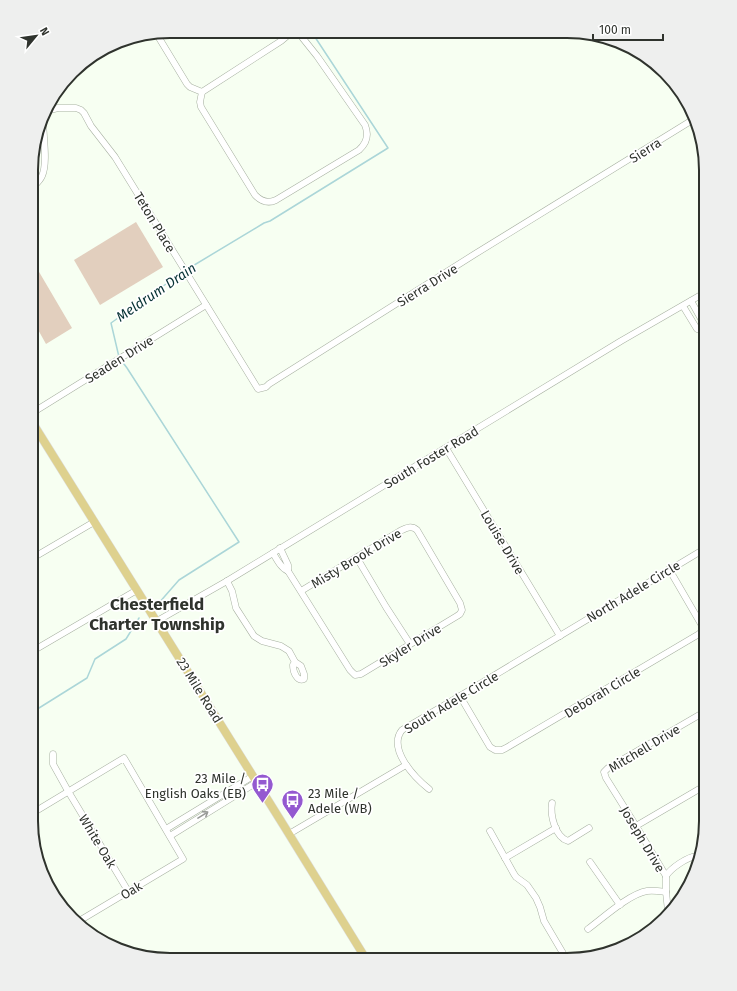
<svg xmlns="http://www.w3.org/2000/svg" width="737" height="991" font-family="'Fira Sans',sans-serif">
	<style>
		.green { fill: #e2cfbe }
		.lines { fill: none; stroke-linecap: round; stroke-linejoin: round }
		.stream { stroke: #abd6d8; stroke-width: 1.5 }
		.minor-casing { stroke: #a7b0a1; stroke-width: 7 }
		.major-casing { stroke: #dededd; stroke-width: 9 }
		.minor { stroke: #fff; stroke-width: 6 }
		.major { stroke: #ded18e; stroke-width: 8 }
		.oneway { stroke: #979996 }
		.labels { text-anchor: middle; stroke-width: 3.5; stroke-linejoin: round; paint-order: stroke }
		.street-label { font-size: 13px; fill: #2f332d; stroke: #fff }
		.poi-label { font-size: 13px; fill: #2f332d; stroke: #fff; text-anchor: end }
		.water-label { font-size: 14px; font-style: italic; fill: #063134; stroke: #fff }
		.district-label { font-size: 17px; font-weight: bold; fill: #2f332d; stroke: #fff }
		.rim { fill: none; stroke: #2f332d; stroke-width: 2 }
	</style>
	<rect width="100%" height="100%" fill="#f7fff2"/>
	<!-- green -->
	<g class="green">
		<polygon points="136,222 163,267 100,305 74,260"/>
		<polygon points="35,265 72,328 46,344 36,326 32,328 32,267"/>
	</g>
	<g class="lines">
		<!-- stream -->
		<g class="stream">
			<polyline points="186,270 264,223 270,221 388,148 311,31"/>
			<polyline points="119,357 111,323 183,272"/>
			<polyline points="121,360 127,368 239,542 179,580 158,604"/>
			<polyline points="31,713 87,678 95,659 126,639 139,618"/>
		</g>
		<defs>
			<g id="minor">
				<path d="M 156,33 L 187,84 L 190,87 L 202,92 L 200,102 L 201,107 L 255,195 C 261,201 268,204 276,200 L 359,150 C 367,143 369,135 365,125 L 317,56 L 297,31"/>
				<polyline points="202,92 281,41 293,31"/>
				<polyline points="45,113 50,110 58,108 76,108 81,110 84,113 91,126 115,157 258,389 266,387 269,384 475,254 694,119"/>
				<path d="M 32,188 C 36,184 40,181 42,176 C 48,163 43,135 43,119"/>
				<polyline points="683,306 697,329 704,330 704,324 691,301"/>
				<polyline points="32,413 206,305"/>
				<polyline points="446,448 560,636"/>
				<path d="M 273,553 C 277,560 281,568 288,571 L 288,565 L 280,548"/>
				<polyline points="357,558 386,607 410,644"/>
				<polyline points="31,559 94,522"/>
				<path d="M 288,571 L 350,670 L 355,675 L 361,674 L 457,616 L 460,614 L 462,610 L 460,603 L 417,530 C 411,525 406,528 400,531 L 301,591"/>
				<path d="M 227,581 L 232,591 L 236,608 L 254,636 L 262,641 L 281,646 L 289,651 L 295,662 L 301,666 L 304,674 L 304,679 C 297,682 293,672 293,665 L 295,662"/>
				<polyline points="157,621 227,581 621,341 706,292"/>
				<polyline points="31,652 137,590"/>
				<path d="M 460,696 L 490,747 L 495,750 L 502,750 L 506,748 L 699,634 C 703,631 703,628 701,624 L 669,569"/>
				<polyline points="53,754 53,764 68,791 128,891"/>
				<path d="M 429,789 C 415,778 387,749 402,730 L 460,696 L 706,548"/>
				<path d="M 552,803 C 550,815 555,837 568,841 L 589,828"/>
				<polyline points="31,814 124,758 183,859 79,921"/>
				<polyline points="636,826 706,785"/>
				<polyline points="166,829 253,776"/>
				<polyline points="490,831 514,874 516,877 527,885 536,898 540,907 544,921 567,960"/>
				<polyline points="289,834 406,765"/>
				<polyline points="170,836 257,782"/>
				<polyline points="505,858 556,828"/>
				<polyline points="590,862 620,905"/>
				<path d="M 666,876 C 671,868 687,857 697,856"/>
				<polyline points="45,881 47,884"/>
				<polyline points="668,911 666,892 666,876 636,826 606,778 604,772 608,768 706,711"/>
				<path d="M 588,929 C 603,918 629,894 647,891 C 653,890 659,891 666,892"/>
				<polyline points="358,959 364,956"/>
			</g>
			<polyline id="major" points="32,422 284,826 366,959"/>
		</defs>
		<!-- minor casing -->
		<use href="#minor" class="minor-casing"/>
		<!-- major casing -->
		<use href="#major" class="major-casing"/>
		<!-- minor -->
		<use href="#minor" class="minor"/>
		<!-- major -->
		<use href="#major" class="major"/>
	</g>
	<!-- one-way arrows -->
	<defs><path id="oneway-shaft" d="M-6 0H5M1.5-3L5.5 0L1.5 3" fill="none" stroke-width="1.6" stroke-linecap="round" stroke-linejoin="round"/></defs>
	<use class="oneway" href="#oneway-shaft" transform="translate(203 815) rotate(-32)"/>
	<!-- icons -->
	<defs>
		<symbol id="bus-pin" viewBox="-11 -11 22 30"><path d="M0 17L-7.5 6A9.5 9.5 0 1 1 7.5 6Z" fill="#9459d0" stroke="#fff"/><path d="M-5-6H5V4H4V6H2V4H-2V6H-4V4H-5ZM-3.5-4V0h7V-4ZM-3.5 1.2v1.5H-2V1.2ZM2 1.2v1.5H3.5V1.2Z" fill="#fff"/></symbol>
	</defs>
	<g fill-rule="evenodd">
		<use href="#bus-pin" x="250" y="772" width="25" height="34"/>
		<use href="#bus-pin" x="280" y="788" width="25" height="34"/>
	</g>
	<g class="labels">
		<!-- street labels -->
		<g class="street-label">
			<text transform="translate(645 150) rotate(-32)" y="5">Sierra</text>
			<text transform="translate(155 222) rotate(59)" y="5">Teton Place</text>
			<text transform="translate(427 285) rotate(-32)" y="5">Sierra Drive</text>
			<text transform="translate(119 359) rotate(-32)" y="5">Seaden Drive</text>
			<text transform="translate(431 457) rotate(-31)" y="5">South Foster Road</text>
			<text transform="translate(503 542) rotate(59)" y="5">Louise Drive</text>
			<text transform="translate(356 558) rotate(-31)" y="5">Misty Brook Drive</text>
			<text transform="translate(633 591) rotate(-31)" y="5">North Adele Circle</text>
			<text transform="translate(410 645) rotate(-32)" y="5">Skyler Drive</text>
			<text transform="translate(200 690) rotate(58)" y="5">23 Mile Road</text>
			<text transform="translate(602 692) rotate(-31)" y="5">Deborah Circle</text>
			<text transform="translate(451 702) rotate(-31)" y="5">South Adele Circle</text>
			<text transform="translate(644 748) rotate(-31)" y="5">Mitchell Drive</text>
			<text transform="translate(643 839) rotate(59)" y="5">Joseph Drive</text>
			<text transform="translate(98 841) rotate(59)" y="5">White Oak</text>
			<text transform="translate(131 890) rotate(-31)" y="5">Oak</text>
		</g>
		<!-- poi labels -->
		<g class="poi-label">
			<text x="246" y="783">23 Mile /<tspan x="246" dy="15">English Oaks (EB)</tspan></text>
			<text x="308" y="798" text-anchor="start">23 Mile /<tspan x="308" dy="15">Adele (WB)</tspan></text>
		</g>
		<!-- water labels -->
		<g class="water-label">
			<text transform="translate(156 292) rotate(-34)" y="5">Meldrum Drain</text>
		</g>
		<!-- district labels -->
		<g class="district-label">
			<text x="157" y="610">Chesterfield<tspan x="157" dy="20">Charter Township</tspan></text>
		</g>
	</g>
	<!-- crop -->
	<path d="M0 0H737V991H0ZM170 38H567A132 132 0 0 1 699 170V821A132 132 0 0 1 567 953H170A132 132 0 0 1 38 821V170A132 132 0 0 1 170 38Z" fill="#eeefee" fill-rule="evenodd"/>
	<path class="rim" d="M170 38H567A132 132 0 0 1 699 170V821A132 132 0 0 1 567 953H170A132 132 0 0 1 38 821V170A132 132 0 0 1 170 38Z"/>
	<!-- north arrow -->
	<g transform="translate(36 36) rotate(61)" stroke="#ffffff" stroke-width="3" paint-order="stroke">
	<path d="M0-3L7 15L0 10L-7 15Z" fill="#2f332d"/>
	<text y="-6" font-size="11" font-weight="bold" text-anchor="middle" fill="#2f332d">N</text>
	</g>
	<!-- scale -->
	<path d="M593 34v6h70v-6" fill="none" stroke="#2f332d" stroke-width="2"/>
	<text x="599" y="34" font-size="12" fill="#2f332d" stroke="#ffffff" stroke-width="3" paint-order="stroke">100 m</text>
</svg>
